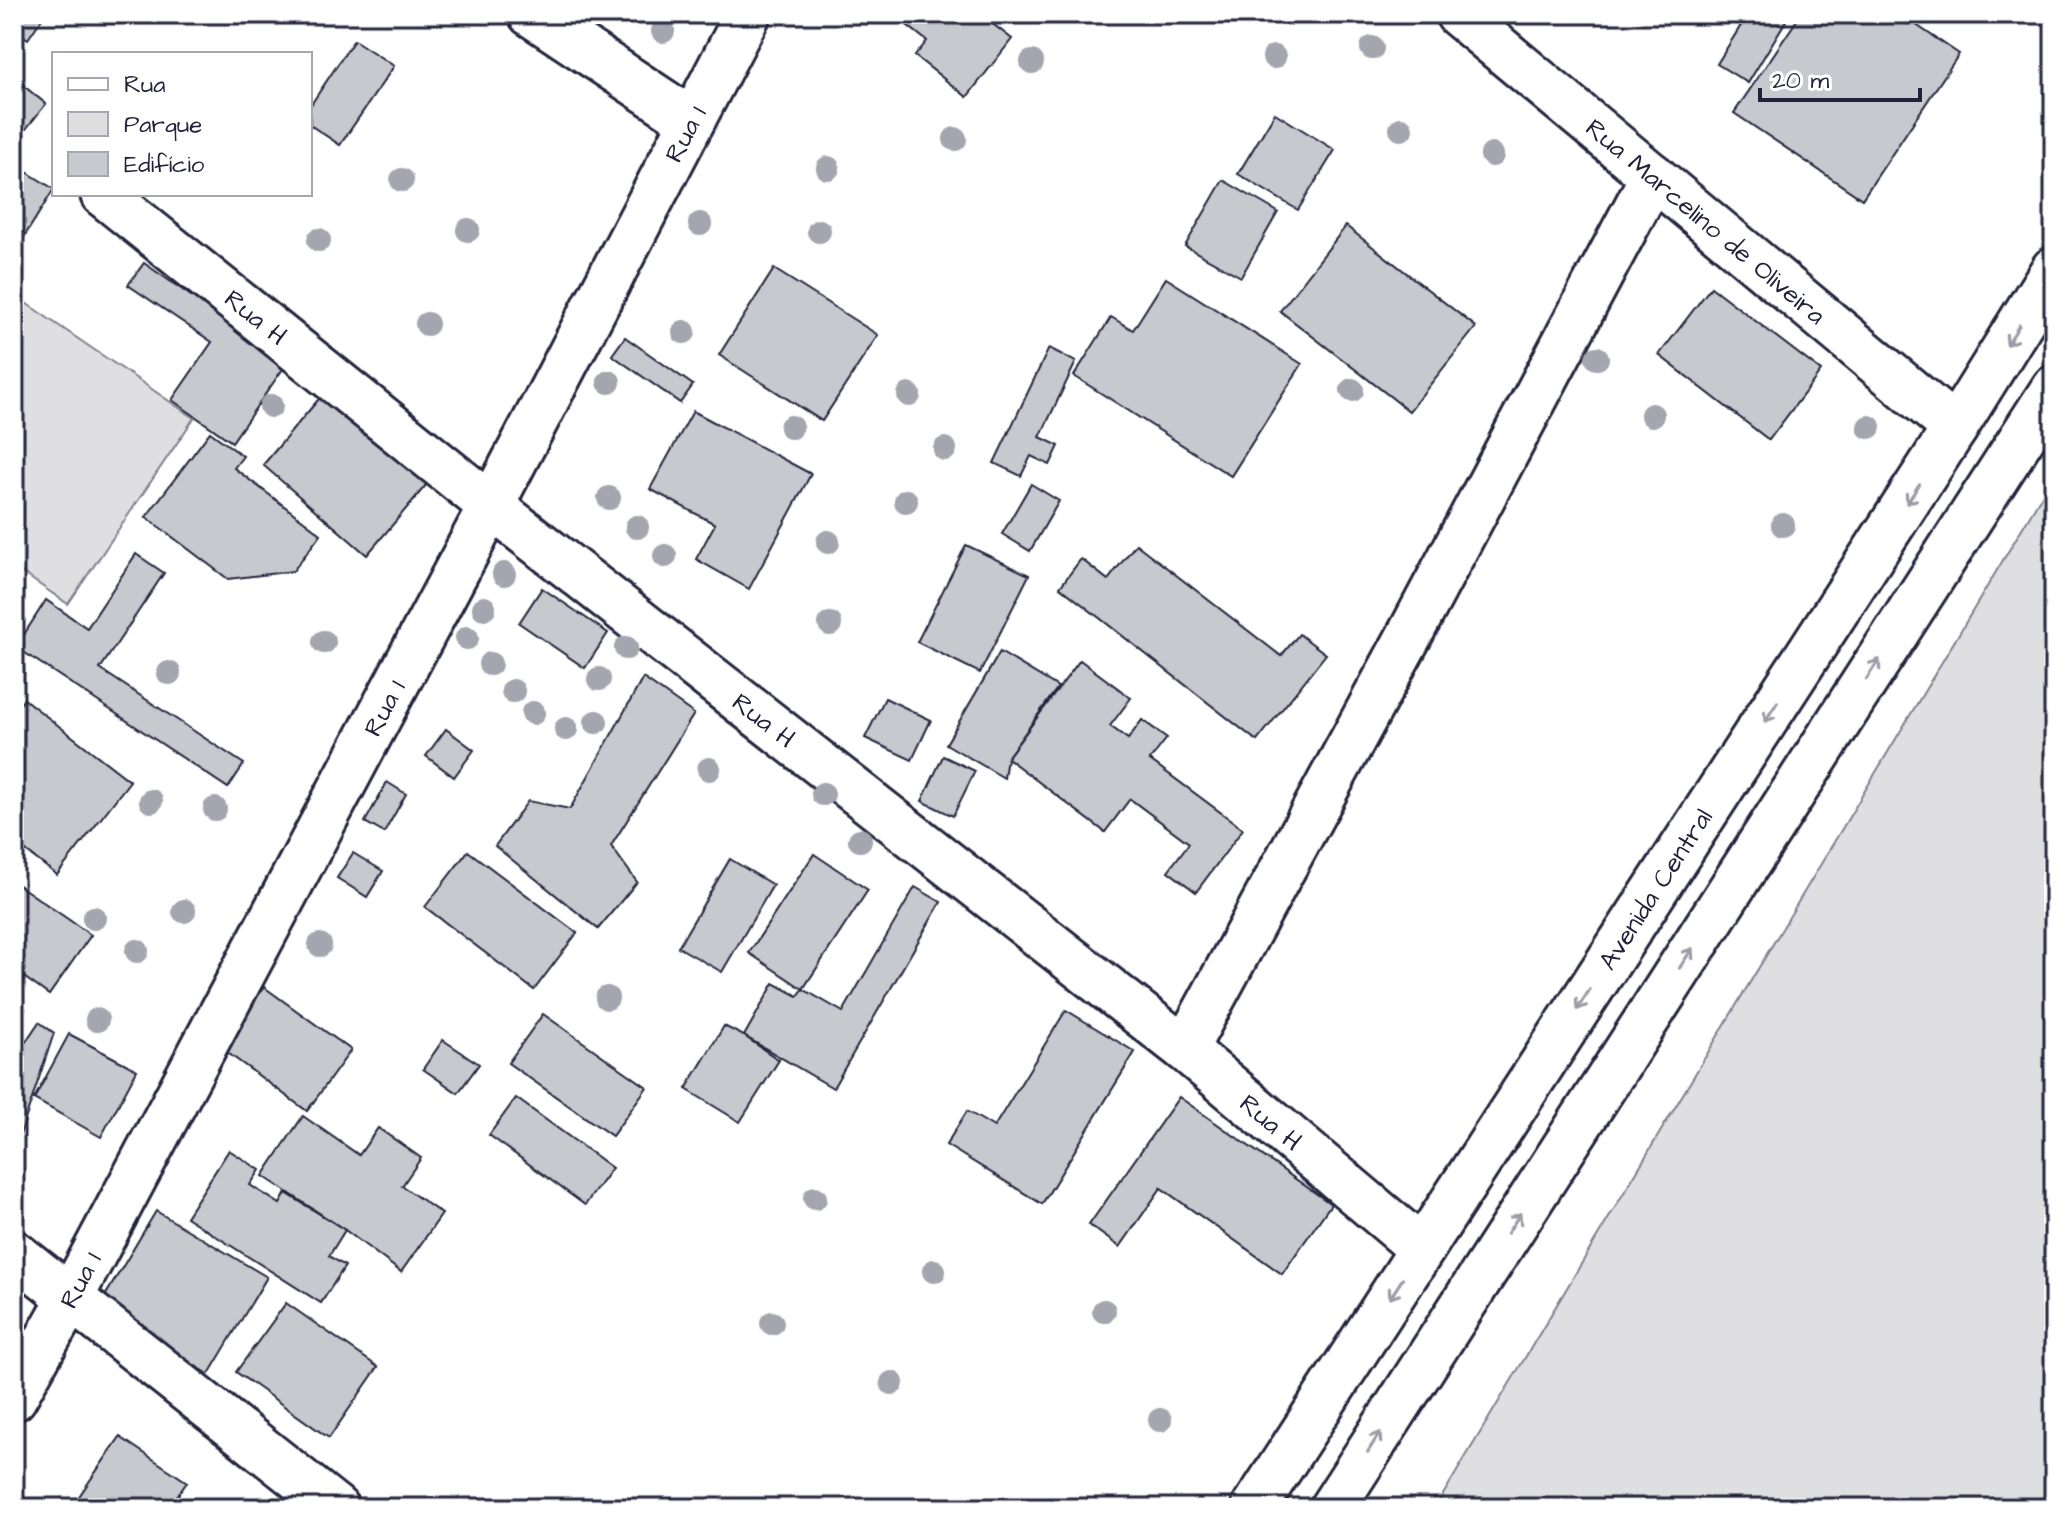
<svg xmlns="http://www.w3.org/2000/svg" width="2068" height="1522" font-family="'Architects Daughter',sans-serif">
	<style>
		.green { fill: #dfdfe2; stroke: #80808e; stroke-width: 2 }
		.building { fill: #c8c8cf; stroke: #22223b; stroke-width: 2 }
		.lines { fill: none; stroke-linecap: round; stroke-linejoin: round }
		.street-casing { stroke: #22223b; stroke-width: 50 }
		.secondary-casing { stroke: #22223b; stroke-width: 50 }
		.street { stroke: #fff; stroke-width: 44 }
		.secondary { stroke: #fff; stroke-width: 44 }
		.tree { fill: #a5a5af }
		.oneway { stroke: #9c9ca7 }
		.labels { text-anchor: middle; stroke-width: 8; stroke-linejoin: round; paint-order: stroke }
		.street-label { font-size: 26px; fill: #22223b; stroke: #fff }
	</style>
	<rect width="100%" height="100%" fill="#fff"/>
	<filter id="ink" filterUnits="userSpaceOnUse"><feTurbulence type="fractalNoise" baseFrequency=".0125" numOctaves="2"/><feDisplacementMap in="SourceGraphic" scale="16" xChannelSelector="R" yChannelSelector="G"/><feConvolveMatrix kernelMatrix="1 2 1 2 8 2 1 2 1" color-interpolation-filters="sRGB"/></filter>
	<g filter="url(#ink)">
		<!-- green -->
		<g class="green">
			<polygon points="14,295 194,418 68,604 14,567"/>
			<polygon points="2054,475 2054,1508 1435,1508"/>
		</g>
		<!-- building -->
		<g class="building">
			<polygon points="14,14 45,14 28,39 14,30"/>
			<polygon points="893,14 980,14 1012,39 967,97 915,56 927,41"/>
			<polygon points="993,14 1012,14 1005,24"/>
			<polygon points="1748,14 1790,14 1748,83 1717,64"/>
			<polygon points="1801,14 1900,14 1959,54 1862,199 1734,113"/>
			<polygon points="354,40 394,66 340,145 310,125 310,106"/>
			<polygon points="14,78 46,104 14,144"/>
			<polygon points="1275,113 1335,150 1298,210 1238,174"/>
			<polygon points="14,164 54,189 14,253"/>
			<polygon points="1223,180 1278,212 1241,277 1185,246"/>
			<polygon points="1346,226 1476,327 1409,411 1280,311"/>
			<polygon points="144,263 287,363 232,442 172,400 212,342 128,285"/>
			<polygon points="774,269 878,335 822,421 719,355"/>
			<polygon points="1166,278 1302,364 1231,476 1074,376 1111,317 1133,330"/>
			<polygon points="1711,287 1821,371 1769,440 1659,355"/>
			<polygon points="625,337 693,385 680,403 612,355"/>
			<polygon points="1049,348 1076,362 1040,437 1059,446 1050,465 1031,456 1021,476 994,463"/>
			<polygon points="323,394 427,484 367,555 263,465"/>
			<polygon points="693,411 811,474 749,589 696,559 715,524 650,489"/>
			<polygon points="210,432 243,456 234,468 321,534 293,571 228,579 146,517"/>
			<polygon points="1031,484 1059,501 1030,551 1002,534"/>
			<polygon points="1136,544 1281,656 1299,634 1326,654 1257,741 1060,587 1081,559 1108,580"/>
			<polygon points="966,545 1029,575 980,673 917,642"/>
			<polygon points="136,554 164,573 100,669 244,764 228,788 16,647 46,600 87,628"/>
			<polygon points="542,588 608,633 585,668 519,623"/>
			<polygon points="1000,652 1058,687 1007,758 1004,778 946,744"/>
			<polygon points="1080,660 1131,698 1110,726 1128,739 1142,720 1167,738 1150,760 1243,829 1196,892 1168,871 1189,843 1130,799 1105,832 1007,758"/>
			<polygon points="643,678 694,714 611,846 637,882 598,929 495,846 528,801 570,809"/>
			<polygon points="885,698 931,720 912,760 865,738"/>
			<polygon points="24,699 130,781 57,875 14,842 14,712"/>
			<polygon points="446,729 474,750 454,777 426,756"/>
			<polygon points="943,756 975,771 953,816 922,801"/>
			<polygon points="387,782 406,794 384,833 365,822"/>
			<polygon points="468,851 577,933 534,990 425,907"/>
			<polygon points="353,853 383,871 367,897 337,878"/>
			<polygon points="814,854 868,890 803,989 749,953"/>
			<polygon points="730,859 773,885 722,972 678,947"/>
			<polygon points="14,882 91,935 49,995 14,970"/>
			<polygon points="915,887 941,902 833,1088 744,1036 774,983 798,996 803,989 843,1012"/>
			<polygon points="264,987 351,1050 307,1111 221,1048"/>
			<polygon points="14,1002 25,1009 14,1028"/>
			<polygon points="1066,1010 1135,1052 1042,1204 946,1145 967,1111 994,1127"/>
			<polygon points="543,1014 647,1087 612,1136 508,1063"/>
			<polygon points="39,1022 54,1033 14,1153 14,1059"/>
			<polygon points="724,1026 744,1036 779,1060 740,1122 686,1089"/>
			<polygon points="69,1034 137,1070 101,1137 34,1099"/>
			<polygon points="443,1040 479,1064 458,1093 423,1069"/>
			<polygon points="1179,1097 1331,1204 1282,1274 1161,1188 1120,1247 1089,1225"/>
			<polygon points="516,1098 612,1168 585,1205 489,1135"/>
			<polygon points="303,1116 359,1155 378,1128 421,1158 402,1186 442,1214 401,1272 345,1230 263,1176"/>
			<polygon points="229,1150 260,1170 250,1185 280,1204 286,1193 345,1230 329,1256 345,1266 321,1303 186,1217"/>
			<polygon points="156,1211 267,1277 209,1374 98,1308"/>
			<polygon points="286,1303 378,1367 329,1438 236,1372"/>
			<polygon points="120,1437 187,1482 169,1508 71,1508"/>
		</g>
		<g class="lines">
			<defs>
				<g id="street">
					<polyline points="531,14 692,121"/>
					<polyline points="1458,14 1955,428"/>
					<polyline points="103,194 491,506 1185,1049 1422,1249"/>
					<polyline points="1185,1049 1409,636 1653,176"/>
					<polyline points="14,1253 336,1508"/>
					<polyline points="14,1398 71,1297 491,506 748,14"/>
				</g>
				<g id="secondary">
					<polyline points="1254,1508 1955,428 2054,269"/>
					<polyline points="1332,1508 2054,388"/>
				</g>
			</defs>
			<!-- street casing -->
			<use href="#street" class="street-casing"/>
			<!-- secondary casing -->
			<use href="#secondary" class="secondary-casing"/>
			<!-- street -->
			<use href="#street" class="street"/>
			<!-- secondary -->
			<use href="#secondary" class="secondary"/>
		</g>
		<!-- trees -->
		<g class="tree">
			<circle cx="663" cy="31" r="12"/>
			<circle cx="1372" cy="48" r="12"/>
			<circle cx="1274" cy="57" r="12"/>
			<circle cx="1032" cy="62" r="12"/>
			<circle cx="1401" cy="129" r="12"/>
			<circle cx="955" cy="139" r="12"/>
			<circle cx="1492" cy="155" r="12"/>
			<circle cx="828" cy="168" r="12"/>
			<circle cx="402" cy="180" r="12"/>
			<circle cx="700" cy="224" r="12"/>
			<circle cx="468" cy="230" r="12"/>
			<circle cx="819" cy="231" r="12"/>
			<circle cx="319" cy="240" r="12"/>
			<circle cx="427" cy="324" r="12"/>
			<circle cx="684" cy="332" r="12"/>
			<circle cx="1597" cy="358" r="12"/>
			<circle cx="609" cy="382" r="12"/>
			<circle cx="1352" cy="390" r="12"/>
			<circle cx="909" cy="395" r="12"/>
			<circle cx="271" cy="406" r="12"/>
			<circle cx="1652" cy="415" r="12"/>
			<circle cx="791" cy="427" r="12"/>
			<circle cx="1869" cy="427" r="12"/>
			<circle cx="945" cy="449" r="12"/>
			<circle cx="609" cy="498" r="12"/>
			<circle cx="906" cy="501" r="12"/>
			<circle cx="1783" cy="525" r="12"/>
			<circle cx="637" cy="527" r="12"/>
			<circle cx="828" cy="542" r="12"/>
			<circle cx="665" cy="556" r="12"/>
			<circle cx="504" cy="574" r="12"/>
			<circle cx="484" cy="608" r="12"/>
			<circle cx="830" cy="624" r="12"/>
			<circle cx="467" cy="638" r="12"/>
			<circle cx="324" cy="642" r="12"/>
			<circle cx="626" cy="648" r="12"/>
			<circle cx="490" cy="664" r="12"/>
			<circle cx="169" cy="673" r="12"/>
			<circle cx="599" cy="679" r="12"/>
			<circle cx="513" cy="691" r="12"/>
			<circle cx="533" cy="713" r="12"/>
			<circle cx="596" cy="722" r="12"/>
			<circle cx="566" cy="729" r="12"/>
			<circle cx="709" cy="769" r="12"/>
			<circle cx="823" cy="794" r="12"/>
			<circle cx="151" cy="801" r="12"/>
			<circle cx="215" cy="809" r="12"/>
			<circle cx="860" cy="840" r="12"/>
			<circle cx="184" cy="911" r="12"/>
			<circle cx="94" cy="918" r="12"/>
			<circle cx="320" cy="945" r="12"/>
			<circle cx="137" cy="951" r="12"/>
			<circle cx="607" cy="998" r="12"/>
			<circle cx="97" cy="1020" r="12"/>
			<circle cx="815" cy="1198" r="12"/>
			<circle cx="934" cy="1271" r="12"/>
			<circle cx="1104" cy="1311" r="12"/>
			<circle cx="772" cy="1323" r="12"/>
			<circle cx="892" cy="1383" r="12"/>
			<circle cx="1160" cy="1420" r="12"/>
		</g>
		<!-- one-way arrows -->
		<defs><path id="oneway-shaft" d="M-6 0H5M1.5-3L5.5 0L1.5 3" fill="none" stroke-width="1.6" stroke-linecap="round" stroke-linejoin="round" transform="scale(2)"/></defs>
		<g class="oneway">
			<use href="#oneway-shaft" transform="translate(2013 335) rotate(122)"/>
			<use href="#oneway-shaft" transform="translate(1913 494) rotate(123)"/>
			<use href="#oneway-shaft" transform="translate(1873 669) rotate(-57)"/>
			<use href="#oneway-shaft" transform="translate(1771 712) rotate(123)"/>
			<use href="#oneway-shaft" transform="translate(1686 958) rotate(-57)"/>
			<use href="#oneway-shaft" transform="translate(1583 1000) rotate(123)"/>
			<use href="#oneway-shaft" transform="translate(1514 1223) rotate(-57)"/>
			<use href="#oneway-shaft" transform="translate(1396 1289) rotate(123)"/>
			<use href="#oneway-shaft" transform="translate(1374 1442) rotate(-58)"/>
		</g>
	</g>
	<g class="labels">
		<!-- street labels -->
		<g class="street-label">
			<text transform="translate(685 134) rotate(-62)" y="9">Rua 1</text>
			<text transform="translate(1706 221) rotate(40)" y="9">Rua Marcelino de Oliveira</text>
			<text transform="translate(256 317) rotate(39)" y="9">Rua H</text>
			<text transform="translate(384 708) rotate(-62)" y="9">Rua 1</text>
			<text transform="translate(764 720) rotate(38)" y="9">Rua H</text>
			<text transform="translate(1655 889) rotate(-57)" y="9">Avenida Central</text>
			<text transform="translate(1271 1122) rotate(40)" y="9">Rua H</text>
			<text transform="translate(80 1280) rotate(-62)" y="9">Rua 1</text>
		</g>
	</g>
	<!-- margin -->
	<rect width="2068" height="1522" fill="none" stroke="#fff" stroke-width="48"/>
	<rect x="24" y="24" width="2020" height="1474" fill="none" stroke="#22223b" stroke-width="3" filter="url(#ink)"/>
	<!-- legend -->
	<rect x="52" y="52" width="260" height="144" fill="#ffffff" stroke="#a7a7b1" stroke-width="2"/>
	<rect x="68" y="78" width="40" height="12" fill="#ffffff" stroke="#a7a7b1" stroke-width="2"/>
	<text x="124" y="92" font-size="24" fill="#22223b">Rua</text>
	<rect x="68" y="112" width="40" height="24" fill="#dfdfe2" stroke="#a7a7b1" stroke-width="2"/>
	<text x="124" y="132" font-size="24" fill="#22223b">Parque</text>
	<rect x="68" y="152" width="40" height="24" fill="#c8c8cf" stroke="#a7a7b1" stroke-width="2"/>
	<text x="124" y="172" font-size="24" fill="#22223b">Edifício</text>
	<!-- scale -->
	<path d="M1760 88v12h160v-12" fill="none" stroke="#22223b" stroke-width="4"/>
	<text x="1772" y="88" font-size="24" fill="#22223b" stroke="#ffffff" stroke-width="6" paint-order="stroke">20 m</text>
</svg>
